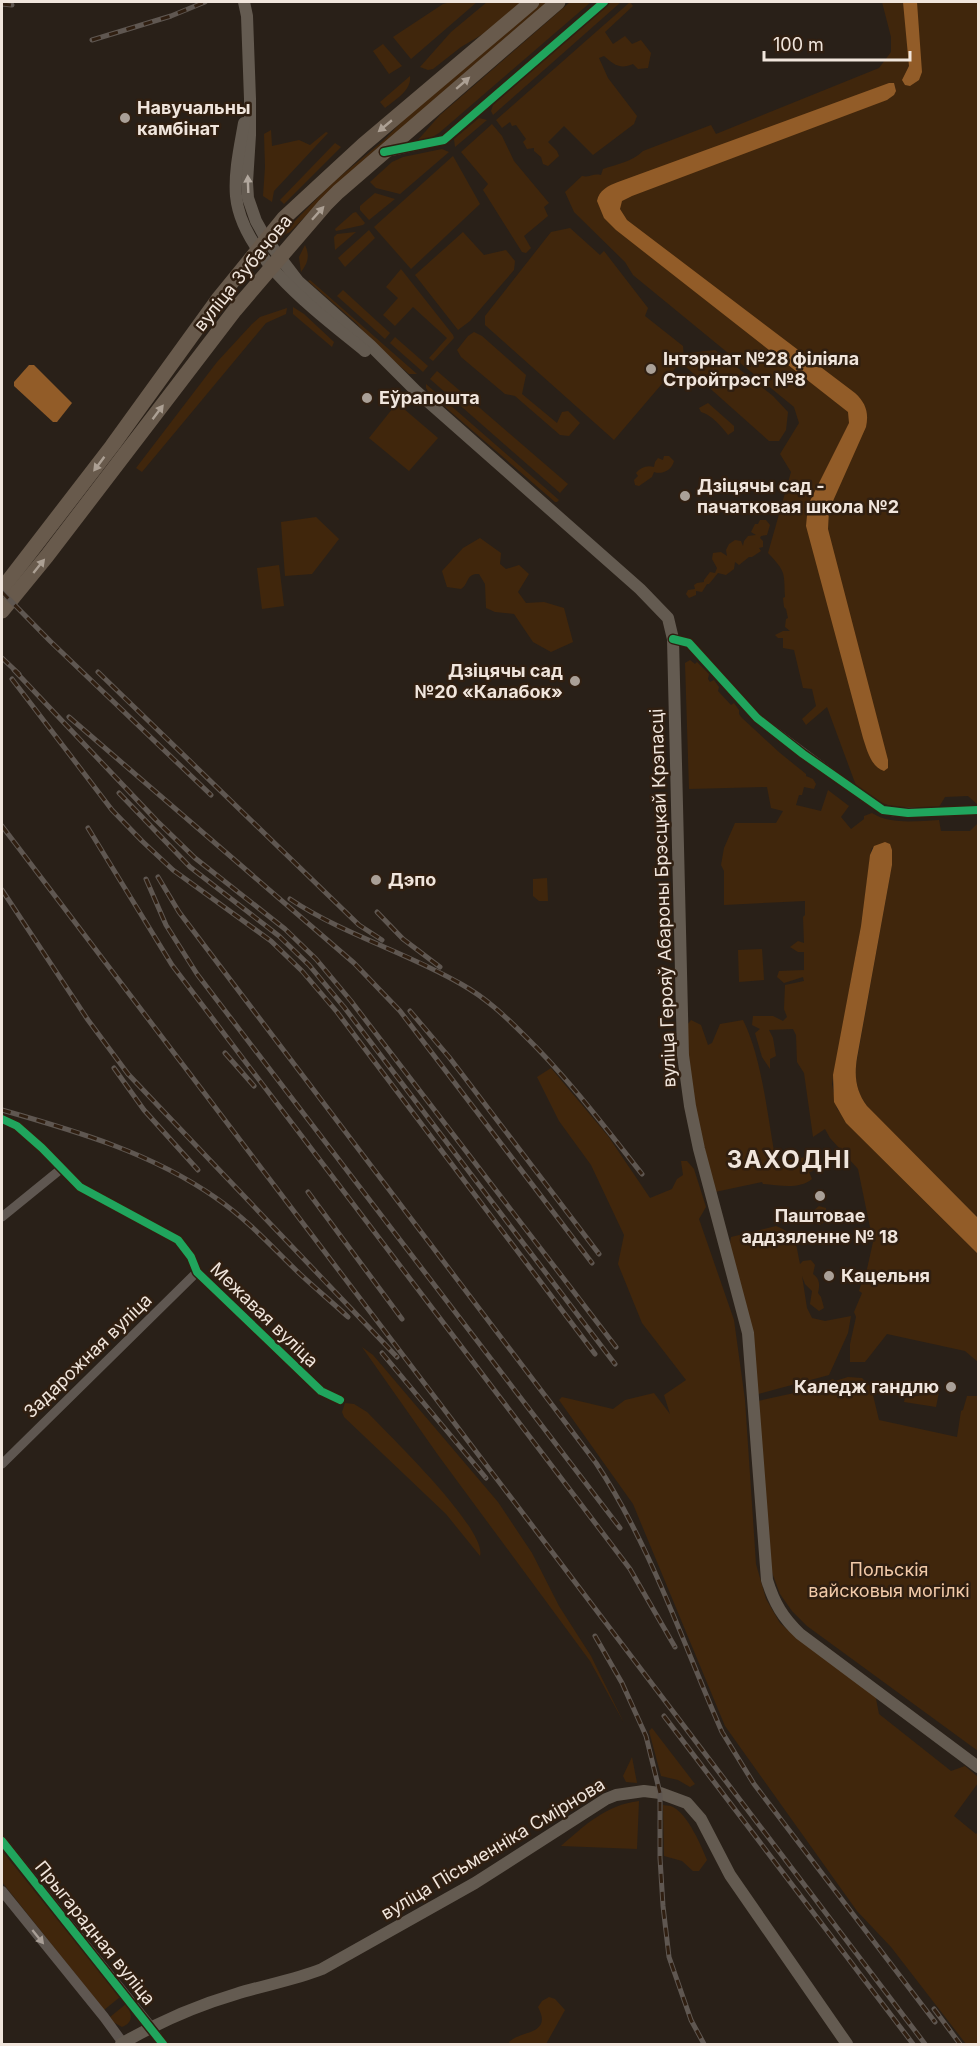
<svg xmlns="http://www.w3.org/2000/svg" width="980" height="2046" font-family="Inter,sans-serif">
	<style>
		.green { fill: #40260c }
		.water { fill: #925c28 }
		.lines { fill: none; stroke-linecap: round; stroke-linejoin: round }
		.minor-tunnel { stroke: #473e35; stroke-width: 9; stroke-dasharray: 9 4.5; stroke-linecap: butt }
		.minor { stroke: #5f5751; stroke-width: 9 }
		.tertiary { stroke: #5f5751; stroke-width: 10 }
		.secondary { stroke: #645b51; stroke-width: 12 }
		.trunk { stroke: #685a4c; stroke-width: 15 }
		.rail-casing { stroke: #5f5751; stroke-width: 5 }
		.rail { stroke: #301f11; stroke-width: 3; stroke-dasharray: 9; stroke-linecap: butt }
		.cycleway-casing { stroke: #301f11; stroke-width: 11 }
		.cycleway { stroke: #20a55d; stroke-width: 8 }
		.oneway { fill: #aca094 }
		.oneway2 { fill: #b1a79d }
		.oneway3 { fill: #a89e96 }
		.poi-dot { fill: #aaa097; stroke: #301f11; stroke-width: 2 }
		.labels { text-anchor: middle; stroke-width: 5; stroke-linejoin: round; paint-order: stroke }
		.poi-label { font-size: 18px; font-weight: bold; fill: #f0e5dc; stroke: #301f11; text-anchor: start }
		.street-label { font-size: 18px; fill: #f0e5dc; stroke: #301f11 }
		.park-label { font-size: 18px; fill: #f2caa9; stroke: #301f11 }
		.district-label { font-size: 24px; font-weight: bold; letter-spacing: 1.5px; fill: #f0e5dc; stroke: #301f11 }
	</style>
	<rect width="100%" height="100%" fill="#292018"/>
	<!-- green -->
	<g class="green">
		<polygon points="451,2 477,2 411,59 393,37 443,4"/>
		<polygon points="487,2 521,2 488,31 461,47 433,69 428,70 420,67 451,32"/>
		<polygon points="541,2 550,2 334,187 290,232 284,235 288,228 332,183 383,141 417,106"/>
		<polygon points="570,2 591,2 439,133 429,139 417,141 440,115"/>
		<polygon points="610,2 621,2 493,115 491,111 493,105"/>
		<path d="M 630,2 L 633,6 L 605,32 L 613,44 L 625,36 L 632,44 L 641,40 L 651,53 L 648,68 L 638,69 L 633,64 C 620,70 613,64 604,56 L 599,58 L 608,78 L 637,116 L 634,124 L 593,155 L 564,126 L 548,142 L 557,151 L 559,156 L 548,166 L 543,164 L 541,157 L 534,151 L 534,148 L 527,149 L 523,142 L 526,139 L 516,125 L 512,126 L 510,122 L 502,128 L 496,120 Z"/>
		<path d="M 882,2 L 978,2 L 978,805 L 968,796 L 945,797 L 939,807 L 908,809 L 888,805 L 871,799 L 858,791 L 827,707 L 806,725 L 802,719 L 816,706 L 812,689 L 803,688 L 794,650 L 783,648 L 783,638 L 778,638 L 775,635 L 783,631 L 790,631 L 785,627 L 786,619 L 788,618 L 786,609 L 784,607 L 783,598 L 785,597 C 784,572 786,572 768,553 L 791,472 L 780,454 L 799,423 L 794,407 L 633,275 L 625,262 L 574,212 L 565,192 L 582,176 C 589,178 593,173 601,175 L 603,169 C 617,164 632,162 643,151 L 711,125 L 716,134 L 879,68 L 891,52 L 891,37 Z"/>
		<polygon points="383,44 402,66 389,74 373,51"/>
		<path d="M 410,76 C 412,90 395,100 385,108 L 380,102 Z"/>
		<polygon points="479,118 487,120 455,147 454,139"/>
		<polygon points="492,124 502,136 514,161 549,203 544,207 548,216 524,236 531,248 526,253 522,252 483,190 488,184 461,152"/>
		<polygon points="271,130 272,146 299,140 310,145 326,132 328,133 274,191 272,202 263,196 265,167 264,134"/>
		<polygon points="335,143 341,147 284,204 280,200"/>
		<polygon points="442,149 449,152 400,194 376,188 370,182 392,162 403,157"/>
		<polygon points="453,156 480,204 411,269 374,227"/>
		<polygon points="375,193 395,199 369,220 360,210 360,206"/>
		<polygon points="356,212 365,223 363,225 336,231 335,229 353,213"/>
		<polygon points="570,228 600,255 604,251 648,308 645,316 683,346 684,358 614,440 485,325 485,316 551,232"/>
		<polygon points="369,230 375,238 345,267 338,258"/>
		<polygon points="356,232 335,250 334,237 337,234"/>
		<polygon points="463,232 484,255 506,250 515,261 514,270 470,321 458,330 415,275"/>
		<path d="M 305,245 C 310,256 308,263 301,272 L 299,257 Z"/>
		<polygon points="401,269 453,335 454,338 433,361 429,358 447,338 413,307 395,326 383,315 398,298 386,287"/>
		<polygon points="310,280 417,374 409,374 372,342 357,324 308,281"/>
		<polygon points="343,290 390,333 385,339 337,296"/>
		<polygon points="293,307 304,314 334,342 332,347 293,314"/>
		<polygon points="287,308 286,314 266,323 142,472 136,468 217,362 252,324 260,317"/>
		<polygon points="474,332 482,336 526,375 522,394 557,423 562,412 568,411 580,423 569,436 560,435 515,396 505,394 461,357 457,350 468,336"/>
		<polygon points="395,337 428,366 423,372 390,343"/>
		<polygon points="715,350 773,396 788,412 786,430 779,441 769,441 686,367 689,353"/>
		<polygon points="437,371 568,484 560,493 430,379"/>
		<polygon points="426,384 559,500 557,502 555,502 430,394 426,388"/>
		<polygon points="397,403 438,438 409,471 369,438"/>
		<path d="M 708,403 L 734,426 L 734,431 L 728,435 C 722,427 712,415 701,412 L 699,408 Z"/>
		<path d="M 664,456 L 669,456 L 674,461 C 672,470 662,475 654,472 L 652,477 L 639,486 L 635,485 L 634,480 L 638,476 L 636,473 C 641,467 647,465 654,467 L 655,462 L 658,458 L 663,460 Z"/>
		<polygon points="316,517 339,539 312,574 285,576 281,522"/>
		<polygon points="760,520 766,520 770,525 767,535 761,536 760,538 763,541 763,547 759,548 761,551 752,557 749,557 739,565 735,562 734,569 726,575 718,573 709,584 707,584 702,592 696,591 696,595 689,598 686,594 688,590 695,589 694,585 697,583 704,582 704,580 710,572 715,573 717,568 712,559 713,553 721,552 727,556 726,550 729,544 735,540 741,541 743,546 744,541 748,536 756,535 751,532 755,524 758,524"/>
		<path d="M 480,538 L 501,553 L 500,564 L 506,569 L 519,565 L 529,574 L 518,592 L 526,603 L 544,602 L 564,608 L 573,642 L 551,652 L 533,642 L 514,614 L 495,612 L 486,608 L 485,584 L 479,574 C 466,573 469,584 461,589 L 447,587 L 442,571 L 463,548 Z"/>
		<polygon points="279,565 284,606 262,609 257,568"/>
		<path d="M 690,660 L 695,664 L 697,662 L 709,674 L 708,679 L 710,682 L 714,680 L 719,687 L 718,691 L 731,705 L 734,703 L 739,710 L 739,714 L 742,718 L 780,753 L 806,774 L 806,776 L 813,779 L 816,784 L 814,789 L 804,787 L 802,795 L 799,795 L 796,805 L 821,811 L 828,790 L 849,806 L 841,817 L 851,829 L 864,819 L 864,816 L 872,813 C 891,825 917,821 939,820 L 941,831 L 970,831 L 978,823 L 978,820 L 978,1218 L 871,1111 C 859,1097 854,1084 856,1065 L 892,865 L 892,850 L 887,843 L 872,848 L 871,851 L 861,926 L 832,1084 L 837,1109 L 978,1254 L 978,1362 L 965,1351 L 887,1334 L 865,1362 L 850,1362 L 850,1344 L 856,1317 L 854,1312 L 862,1293 L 859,1291 L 863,1278 L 865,1278 L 873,1242 L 858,1169 L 830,1138 L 825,1129 L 813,1137 L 804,1073 L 797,1062 L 796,1035 L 793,1029 L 769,1030 L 773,1038 L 776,1056 L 770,1059 L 770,1069 L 762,1057 L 755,1033 L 760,1029 L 752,1025 L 753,1016 L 773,1016 L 783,1021 L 787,1017 L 784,1009 L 785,985 L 804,981 L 803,977 L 784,983 L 777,977 L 779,971 L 804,970 L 804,952 L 798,952 L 790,947 L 798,941 L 804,943 L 803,917 L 805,915 L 805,901 L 724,905 L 724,871 L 721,865 L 724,848 L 735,823 L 776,823 L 783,811 L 771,808 L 767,787 L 689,789 L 685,663 Z"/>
		<polygon points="547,878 548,901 539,901 533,896 533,879"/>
		<polygon points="762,949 764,980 739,982 738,950"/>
		<path d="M 691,1020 L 701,1025 L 708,1045 L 712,1043 L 720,1024 L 743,1020 C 762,1057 768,1120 776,1162 L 806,1157 L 813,1171 L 809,1172 L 812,1179 C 798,1190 780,1185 763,1184 L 762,1182 L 715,1192 L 699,1131 L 690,1072 L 687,1025 Z"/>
		<polygon points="551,1068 608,1136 650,1198 672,1189 677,1179 683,1175 681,1161 687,1161 694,1169 706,1207 699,1219 734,1320 745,1400 756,1564 766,1599 780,1623 797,1638 875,1694 879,1714 951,1771 965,1766 978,1777 978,1783 954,1816 976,1834 978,1832 978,2044 966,2044 891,1947 857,1911 725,1726 633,1504 559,1400 562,1397 613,1409 625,1400 654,1393 670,1414 664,1395 686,1380 642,1323 618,1264 624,1235 591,1165 559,1121 537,1077"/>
		<polygon points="819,1206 826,1208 826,1221 820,1225 813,1221 812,1212"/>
		<path d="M 776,1226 C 797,1234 796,1244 800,1264 L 803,1261 L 811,1260 L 815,1265 L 813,1274 C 820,1279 820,1285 818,1293 L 821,1297 L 824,1308 L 819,1311 L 810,1304 L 812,1291 L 805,1284 L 802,1276 L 807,1308 L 812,1318 L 825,1321 L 851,1316 L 848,1333 L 829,1375 L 758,1394 L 730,1243 L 731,1237 Z"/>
		<polygon points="362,1347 373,1355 498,1502 532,1553 559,1606 591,1656 624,1723 590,1661 438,1455"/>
		<polygon points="848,1377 862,1378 871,1387 879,1420 957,1437 961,1411 963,1410 967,1396 978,1396 978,1751 807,1626 792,1611 780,1594 770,1567 758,1401 808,1390 833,1379 835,1381"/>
		<polygon points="939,1392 936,1407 904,1402 905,1398"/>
		<path d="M 345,1403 L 354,1404 L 367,1412 C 387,1433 488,1530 480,1556 L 446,1514 L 344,1417 L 342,1412 Z"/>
		<polygon points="652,1728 695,1784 690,1787 678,1780 661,1776 649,1731"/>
		<polygon points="632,1757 637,1783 626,1782 623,1776"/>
		<path d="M 639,1801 L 637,1849 L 561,1846 C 585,1825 606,1805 639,1801 Z"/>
		<path d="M 663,1805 C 667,1806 670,1805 673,1807 C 688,1815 701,1845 707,1860 L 699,1871 L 693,1871 L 682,1861 L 664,1856 Z"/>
		<polygon points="3,1852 120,1997 104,2010 2,1882"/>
		<path d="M 549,1997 L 555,1999 L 565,2010 L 546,2044 L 510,2044 L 509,2042 C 521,2030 553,2035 538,2007 L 542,2001 Z"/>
		<path d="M 126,2004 C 132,2014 134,2022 122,2027 L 113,2022 L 110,2017 Z"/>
	</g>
	<!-- water -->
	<g class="water">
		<polygon points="903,2 917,2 922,72 919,80 910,86 905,85 902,80 909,66"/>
		<path d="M 889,83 L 894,83 L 896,91 L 894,95 L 887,100 L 632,196 L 622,201 L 620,209 L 627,220 L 855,393 C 866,403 869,413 866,427 L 829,510 L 828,529 L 888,760 L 888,768 L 884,771 C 871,767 867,750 863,738 L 806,526 L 808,505 L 849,423 L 848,412 L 616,230 L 604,218 L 597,201 C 599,190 608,186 618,182 Z"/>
		<polygon points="29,365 34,365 72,403 57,422 53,422 14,386 14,382"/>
		<path d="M 885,842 L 890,844 L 892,850 L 892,865 L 857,1058 C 854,1077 856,1091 867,1106 L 978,1218 L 978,1254 L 846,1123 L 834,1102 L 833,1075 L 861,926 L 870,855 L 874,846 Z"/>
	</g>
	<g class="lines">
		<!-- minor-tunnel -->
		<polyline class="minor-tunnel" points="945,812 978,810"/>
		<!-- minor -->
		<g class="minor">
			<polyline points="389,152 444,140 604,2"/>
			<polyline points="673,639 689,643 757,718 862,796 883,810 894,812 945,812"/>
			<polyline points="2,1119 17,1126 42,1148 80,1187 178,1240 191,1257 197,1272 321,1391 340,1400"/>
			<polyline points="2,1217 61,1169"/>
			<polyline points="2,1464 197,1272"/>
			<polyline points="151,2027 163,2044"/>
		</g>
		<!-- tertiary -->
		<g class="tertiary">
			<polyline points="2,1841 151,2027"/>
			<polyline points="2,1891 104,2017 123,2043"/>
		</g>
		<!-- secondary -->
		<g class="secondary">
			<path d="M 244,2 L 247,16 L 250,99 L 250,135 L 247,182 L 248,198 L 256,221 L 266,239 L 298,281 L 371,346 L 416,391 L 640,589 L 668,618 L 673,639 L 683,1055 L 690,1106 L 699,1149 L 748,1333 L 767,1580 C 774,1603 783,1618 800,1634 L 978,1767"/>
			<path d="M 244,123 C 240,146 234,172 236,196 C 242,258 320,314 365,351"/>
			<path d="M 121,2044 C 157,2023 195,2006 236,1994 C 265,1985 294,1980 322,1969 L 475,1883 L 606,1799 L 616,1795 L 644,1791 L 660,1793 L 687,1803 L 701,1819 L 730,1875 L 847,2044"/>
		</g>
		<!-- trunk -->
		<g class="trunk">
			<polyline points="2,589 112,446 219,298 284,218 363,145 532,2"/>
			<polyline points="2,611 47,556 235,310 325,205 338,192 558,2"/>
		</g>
		<defs>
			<g id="rail">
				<polyline points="2,4 12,5"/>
				<polyline points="92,40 171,16 205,2"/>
				<polyline points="2,592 50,641 211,795"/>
				<polyline points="2,658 19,674"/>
				<polyline points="14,670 157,821 195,858 285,929 316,959 351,1001 616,1347"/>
				<polyline points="98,672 359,925 382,940"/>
				<polyline points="12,679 112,810 142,841 173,870 271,941 302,971 337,1012 595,1354"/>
				<polyline points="69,717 354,963 400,1011 592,1263"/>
				<polyline points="119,793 190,867 279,936 309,965 344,1007 615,1364"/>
				<polyline points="2,826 925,2044"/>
				<polyline points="88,828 172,965 630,1569 675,1647"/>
				<path d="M 158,877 L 179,912 L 596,1463 C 651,1546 682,1641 722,1732 L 754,1784 L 935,2022"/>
				<polyline points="146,879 166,925 197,974 620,1528"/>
				<polyline points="2,890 88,1020 128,1074 397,1357"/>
				<path d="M 290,899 C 344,935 406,952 461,984 C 486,998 505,1016 524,1035 C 568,1078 604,1126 642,1174"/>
				<polyline points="377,912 403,939 440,967"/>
				<polyline points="410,1011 449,1057 599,1254"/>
				<polyline points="225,1053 254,1086"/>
				<polyline points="114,1068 144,1110 198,1170"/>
				<path d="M 2,1110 C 76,1131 152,1153 216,1198 C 248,1220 273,1248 300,1274 C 316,1289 332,1302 348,1317"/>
				<polyline points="308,1192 402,1319"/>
				<polyline points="382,1353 486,1478"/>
				<polyline points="595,1636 622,1683 646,1736 660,1793 660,1858 663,1906 669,1957 691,2020 704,2044"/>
				<polyline points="664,1716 913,2044"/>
				<polyline points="934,2009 960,2044"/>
			</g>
		</defs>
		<!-- rail casing -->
		<use href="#rail" class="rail-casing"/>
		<!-- rail -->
		<use href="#rail" class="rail"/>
		<defs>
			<g id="cycleway">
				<polyline points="384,152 444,140 604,2"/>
				<polyline points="673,639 689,643 757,718 803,754 883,810 908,813 978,810"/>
				<polyline points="2,1119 17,1126 42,1148 80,1187 178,1240 191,1257 197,1272 321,1391 340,1400"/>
				<polyline points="2,1841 163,2044"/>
			</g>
		</defs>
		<!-- cycleway casing -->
		<use href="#cycleway" class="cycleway-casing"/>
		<!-- cycleway -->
		<use href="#cycleway" class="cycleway"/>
	</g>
	<!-- one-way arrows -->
	<defs><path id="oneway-solid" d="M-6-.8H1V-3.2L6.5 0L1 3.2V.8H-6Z" transform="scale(1.5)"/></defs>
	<g class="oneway">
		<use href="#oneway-solid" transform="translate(463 83) rotate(-41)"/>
		<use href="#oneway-solid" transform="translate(385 126) rotate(140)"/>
		<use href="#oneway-solid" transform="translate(318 213) rotate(-48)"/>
		<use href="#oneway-solid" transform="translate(158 412) rotate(-53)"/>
		<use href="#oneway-solid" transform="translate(99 464) rotate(127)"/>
		<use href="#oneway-solid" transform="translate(39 566) rotate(-51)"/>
	</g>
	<use class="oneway2" href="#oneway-solid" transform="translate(248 184) rotate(-92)"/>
	<use class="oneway3" href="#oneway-solid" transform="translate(38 1937) rotate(51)"/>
	<!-- markers -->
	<g class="poi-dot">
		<circle cx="125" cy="118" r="6"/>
		<circle cx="651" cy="369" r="6"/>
		<circle cx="367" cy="398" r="6"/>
		<circle cx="685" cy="496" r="6"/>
		<circle cx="575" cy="681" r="6"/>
		<circle cx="376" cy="880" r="6"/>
		<circle cx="820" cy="1196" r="6"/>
		<circle cx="829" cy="1276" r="6"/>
		<circle cx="951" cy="1387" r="6"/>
	</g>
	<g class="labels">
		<!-- poi labels -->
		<g class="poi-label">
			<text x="137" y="114">Навучальны<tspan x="137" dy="21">камбінат</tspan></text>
			<text x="663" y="365">Інтэрнат №28 фiлiяла<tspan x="663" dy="21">Стройтрэст №8</tspan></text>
			<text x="379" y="404">Еўрапошта</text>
			<text x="697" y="492">Дзіцячы сад -<tspan x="697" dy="21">пачатковая школа №2</tspan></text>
			<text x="563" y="677" text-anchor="end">Дзіцячы сад<tspan x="563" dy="21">№20 «Калабок»</tspan></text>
			<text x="388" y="886">Дэпо</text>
			<text x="820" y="1222" text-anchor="middle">Паштовае<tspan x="820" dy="21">аддзяленне № 18</tspan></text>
			<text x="841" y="1282">Кацельня</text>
			<text x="939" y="1393" text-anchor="end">Каледж гандлю</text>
		</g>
		<!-- street labels -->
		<g class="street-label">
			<text transform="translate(243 273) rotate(-51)" y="6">вуліца Зубачова</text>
			<text transform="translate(663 898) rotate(-92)" y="6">вуліца Герояў Абароны Брэсцкай Крэпасці</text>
			<text transform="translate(264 1315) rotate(44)" y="6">Межавая вуліца</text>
			<text transform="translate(88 1356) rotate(-44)" y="6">Задарожная вуліца</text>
			<text transform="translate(493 1849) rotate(-31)" y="6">вуліца Пісьменніка Смірнова</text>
			<text transform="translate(95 1933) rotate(51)" y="6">Прыгарадная вуліца</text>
		</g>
		<!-- park labels -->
		<g class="park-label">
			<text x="889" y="1576">Польскія<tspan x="889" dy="21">вайсковыя могілкі</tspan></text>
		</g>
		<!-- district labels -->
		<g class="district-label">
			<text x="789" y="1168">ЗАХОДНІ</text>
		</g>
	</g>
	<!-- border -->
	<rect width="980" height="2046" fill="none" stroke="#f0e5dc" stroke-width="6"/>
	<!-- scale -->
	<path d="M764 51v9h146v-9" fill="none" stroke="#f0e5dc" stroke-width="3"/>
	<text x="773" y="51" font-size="18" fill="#f0e5dc" stroke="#301f11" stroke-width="4.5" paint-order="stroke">100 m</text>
</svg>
